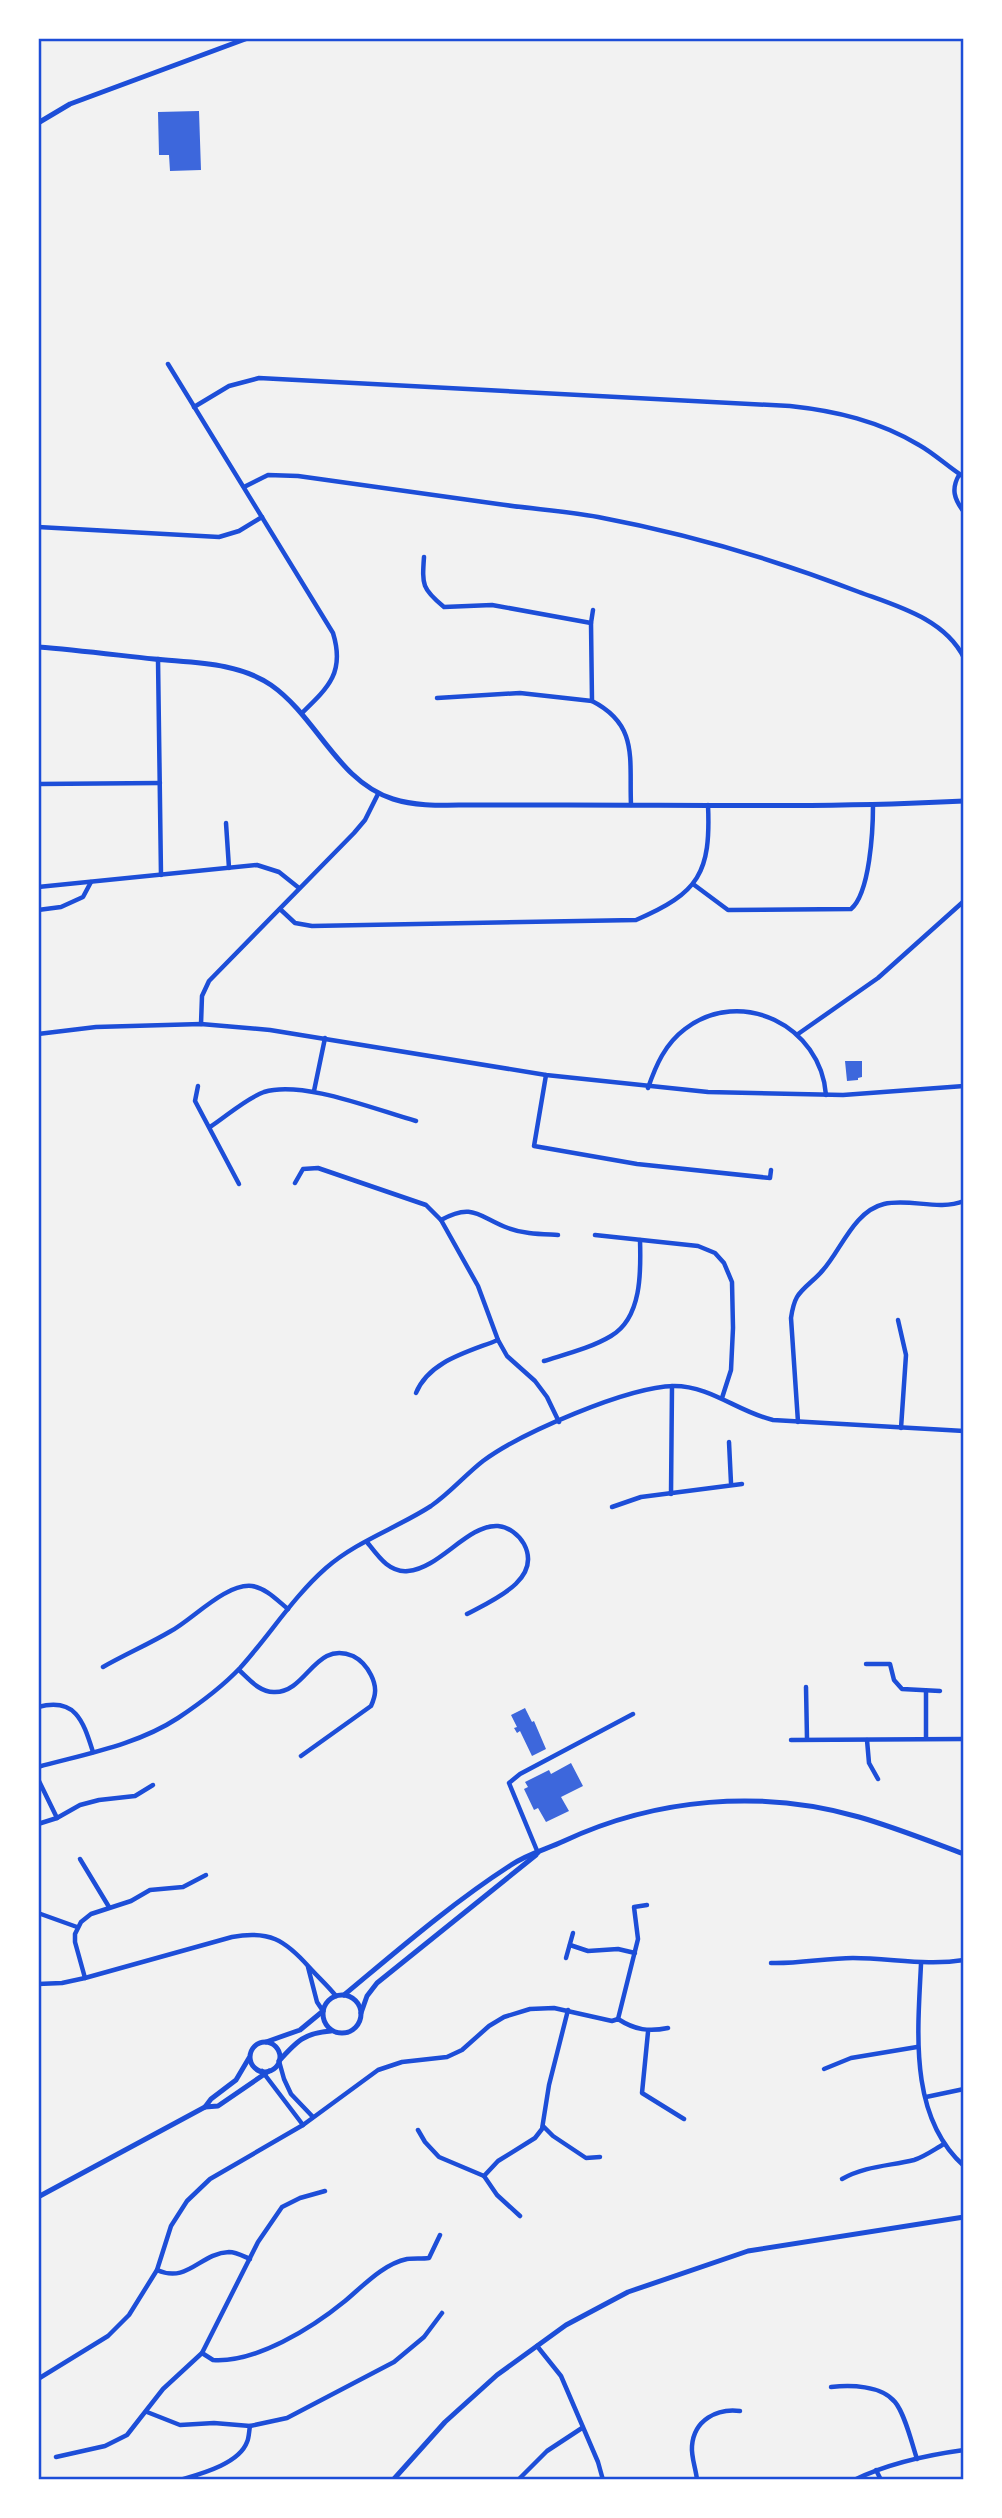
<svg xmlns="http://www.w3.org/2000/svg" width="1002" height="2518" font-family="Quicksand,sans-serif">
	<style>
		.building { fill: #3d67dc }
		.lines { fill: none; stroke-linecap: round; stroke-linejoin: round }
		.minor { stroke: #1d4ed8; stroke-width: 4.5 }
		.tertiary { stroke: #1d4ed8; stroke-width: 5 }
		.neatline { fill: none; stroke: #1d4ed8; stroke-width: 2.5 }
	</style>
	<rect width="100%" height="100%" fill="#f2f2f2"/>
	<!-- building -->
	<g class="building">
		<polygon points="199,111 201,170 170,171 169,155 159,155 158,112"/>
		<polygon points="845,1061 862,1061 862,1077 858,1078 858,1080 847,1081"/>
		<polygon points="525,1708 532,1722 534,1721 546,1749 532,1756 520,1731 517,1733 514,1728 517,1727 511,1715"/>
		<polygon points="571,1763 583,1786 561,1797 569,1811 546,1822 538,1808 534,1810 524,1789 528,1787 525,1782 549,1770 551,1774"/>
	</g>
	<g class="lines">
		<!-- minor -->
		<g class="minor">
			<path d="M 168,364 L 333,633 C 345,672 329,687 302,713"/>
			<path d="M 194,407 L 229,386 L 259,378 L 790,406 C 836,411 879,421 919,445 C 935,454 948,467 964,477"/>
			<path d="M 959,475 C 951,489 954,499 964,512"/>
			<path d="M 244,487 L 268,475 L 298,476 C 365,486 432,495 498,504 C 532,509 565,511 598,517 C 688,534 774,559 859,592 C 897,606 945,619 964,658"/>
			<polyline points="38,527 219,537 239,531 262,517"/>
			<path d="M 424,557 C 422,585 422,589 444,607 L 492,605 L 591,623"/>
			<path d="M 593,610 L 591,623 L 592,701 C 639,725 629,759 631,805"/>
			<polyline points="158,659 161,875"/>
			<polyline points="437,698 520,693 592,701"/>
			<polyline points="38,784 160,783"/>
			<polyline points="226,823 229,868"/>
			<path d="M 693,884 L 728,910 L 851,909 C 870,893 873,830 873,805"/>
			<polyline points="38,887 257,865 279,872 299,888"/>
			<path d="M 280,909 L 295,923 L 312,926 L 636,920 C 699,893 711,873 708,805"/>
			<polyline points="38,910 61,907 83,897 91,882"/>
			<polyline points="201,1024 202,996 209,981 354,833 365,820 378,794"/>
			<polyline points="38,1034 96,1027 201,1024 270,1030 546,1075 708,1092 843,1095 964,1086"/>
			<polyline points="798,1034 878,978 964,901"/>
			<polyline points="546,1075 534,1146 637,1164 770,1178 771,1170"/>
			<polyline points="198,1086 195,1101 239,1184"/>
			<path d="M 648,1088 C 656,1065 665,1044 685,1029 C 741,986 821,1026 826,1095"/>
			<polyline points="314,1091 325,1038"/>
			<path d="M 210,1127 C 227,1116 245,1099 264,1092 C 303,1080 376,1110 416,1121"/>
			<polyline points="295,1183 303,1169 318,1168 426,1205 441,1220 478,1286 498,1340 507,1356 535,1381 547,1397 559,1422"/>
			<path d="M 441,1220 C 473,1202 479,1217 508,1228 C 524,1234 541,1234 558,1235"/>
			<polyline points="595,1235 698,1246 715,1253 724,1263 732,1282 733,1328 731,1370 722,1398"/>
			<polyline points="898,1320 906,1355 901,1428"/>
			<path d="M 544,1361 C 566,1354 591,1348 611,1336 C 642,1318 641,1271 640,1240"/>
			<path d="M 416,1393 C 429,1361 468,1352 498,1340"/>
			<path d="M 798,1422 L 791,1318 C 792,1311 793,1304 797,1297 C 803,1287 815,1280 823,1270 C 841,1250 854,1211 884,1204 C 910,1198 938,1211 964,1201"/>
			<polyline points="729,1442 731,1483"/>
			<polyline points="671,1494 672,1386"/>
			<polyline points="612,1507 641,1497 742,1484"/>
			<path d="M 367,1542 C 378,1556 389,1573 408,1571 C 439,1569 468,1524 498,1526 C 509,1527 519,1535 524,1544 C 543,1580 491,1601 467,1614"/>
			<polyline points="866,1664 890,1664 894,1680 902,1689 940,1691"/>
			<path d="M 103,1667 C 126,1654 149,1644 171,1631 C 193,1619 226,1583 252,1586 C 266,1588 278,1601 288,1609"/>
			<path d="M 239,1670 C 249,1679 260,1693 275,1692 C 307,1692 315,1640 353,1656 C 361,1660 367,1667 371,1675 C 377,1687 376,1695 371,1706 L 301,1756"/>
			<polyline points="806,1687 807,1739"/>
			<path d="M 38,1707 C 76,1697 83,1721 93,1752"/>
			<polyline points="926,1738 926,1692"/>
			<polyline points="791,1740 964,1739"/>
			<polyline points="867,1740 869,1763 878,1779"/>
			<path d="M 38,1767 C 85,1754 137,1745 178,1718 C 199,1704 222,1687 240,1668 C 269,1636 293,1597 326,1568 C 357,1541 397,1528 431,1506 C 450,1493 465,1475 483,1461 C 521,1433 627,1387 674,1386 C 711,1386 738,1412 773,1420 L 964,1431"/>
			<polyline points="38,1779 57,1818"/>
			<polyline points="38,1824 57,1818 80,1805 99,1800 135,1796 153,1785"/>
			<polyline points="538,1853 509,1783 520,1774 633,1714"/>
			<polyline points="80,1859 109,1907"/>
			<polyline points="38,1913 77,1927"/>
			<polyline points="570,1945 588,1951 618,1949 635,1953"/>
			<polyline points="566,1958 573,1933"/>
			<path d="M 771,1963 C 798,1964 826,1958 853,1958 C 891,1958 926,1966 964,1960"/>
			<path d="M 921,1964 C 918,2030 908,2116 964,2166"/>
			<polyline points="308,1967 317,2002 323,2011"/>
			<polyline points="85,1978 75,1942 75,1934 81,1922 91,1914 131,1901 150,1890 183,1887 206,1875"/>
			<path d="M 38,1984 L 62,1983 L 85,1978 L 232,1937 C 269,1930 285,1940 309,1967 C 318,1977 328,1986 336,1996"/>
			<polyline points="618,2019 638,1939 634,1907 647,1905"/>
			<polyline points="648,2032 642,2093 684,2119"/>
			<polyline points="279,2061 284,2079 291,2094 313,2117"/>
			<polyline points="824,2069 851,2058 917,2047"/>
			<polyline points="262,2071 303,2125"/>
			<polyline points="926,2097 964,2089"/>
			<polyline points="543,2126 553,2136 586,2158 600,2157"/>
			<polyline points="418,2130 425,2142 439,2157 484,2176 497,2195 520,2216"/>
			<polyline points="484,2176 498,2161 535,2138 542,2129 549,2085 568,2010"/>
			<path d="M 842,2179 C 865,2166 889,2166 914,2160 C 924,2157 935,2149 944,2144"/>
			<path d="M 157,2270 C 188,2284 200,2253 229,2252 C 236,2252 243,2256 250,2259"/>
			<polyline points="537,2346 561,2376 598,2462 603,2480"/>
			<path d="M 202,2353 L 213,2360 C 256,2363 312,2328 345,2301 C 363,2286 383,2264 407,2259 C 414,2258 422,2259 429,2258 L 440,2235"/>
			<path d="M 38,2379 L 108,2336 L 129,2315 L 157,2270 L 171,2226 L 187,2201 L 210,2179 L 303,2125 L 378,2070 L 402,2062 L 447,2057 L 462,2050 L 489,2026 L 504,2017 L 530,2009 L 554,2008 L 612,2021 L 618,2019 C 635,2030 649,2032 668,2028"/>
			<path d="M 831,2387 C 850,2385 881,2385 895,2402 C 905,2414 912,2444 917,2459"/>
			<polyline points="147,2412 180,2425 214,2423 250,2426 287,2418 394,2362 424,2337 442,2313"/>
			<polyline points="56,2457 105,2446 127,2435 163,2389 202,2353 258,2242 282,2207 300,2198 325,2191"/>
			<polyline points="876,2470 881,2480"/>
			<path d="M 180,2480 C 200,2474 239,2464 247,2442 C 249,2438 249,2431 250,2426"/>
			<polyline points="518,2480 547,2451 582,2428"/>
			<path d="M 697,2480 C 696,2469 691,2457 692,2446 C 694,2420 717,2408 740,2411"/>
			<path d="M 854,2480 C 887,2464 927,2455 964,2450"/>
		</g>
		<!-- tertiary -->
		<g class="tertiary">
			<polyline points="38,123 70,104 248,38"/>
			<path d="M 38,647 C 77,650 116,655 154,659 C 194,663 237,662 271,685 C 317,717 338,782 393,799 C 418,807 446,805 472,805 C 504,805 535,805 567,805 C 699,805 831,808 964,801"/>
			<circle cx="342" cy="2014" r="19"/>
			<path d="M 344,1995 C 398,1950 452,1903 511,1865 C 527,1854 547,1849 564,1841 C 656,1798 761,1789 859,1817 C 894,1827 929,1841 964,1854"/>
			<polyline points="361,2013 367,1996 377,1983 536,1855"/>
			<polyline points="266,2042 300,2030 323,2011"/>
			<circle cx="265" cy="2057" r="15"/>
			<path d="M 279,2061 C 297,2041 304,2033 331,2031"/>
			<polyline points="205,2107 211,2099 236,2080 249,2058"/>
			<polyline points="38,2197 205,2107 218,2106 269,2071"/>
			<polyline points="393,2480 445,2422 497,2375 566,2325 628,2292 748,2251 964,2217"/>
		</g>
	</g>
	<!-- border -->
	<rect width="1002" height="2518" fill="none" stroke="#ffffff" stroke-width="80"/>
	<rect x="40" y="40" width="922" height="2438" class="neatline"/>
</svg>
